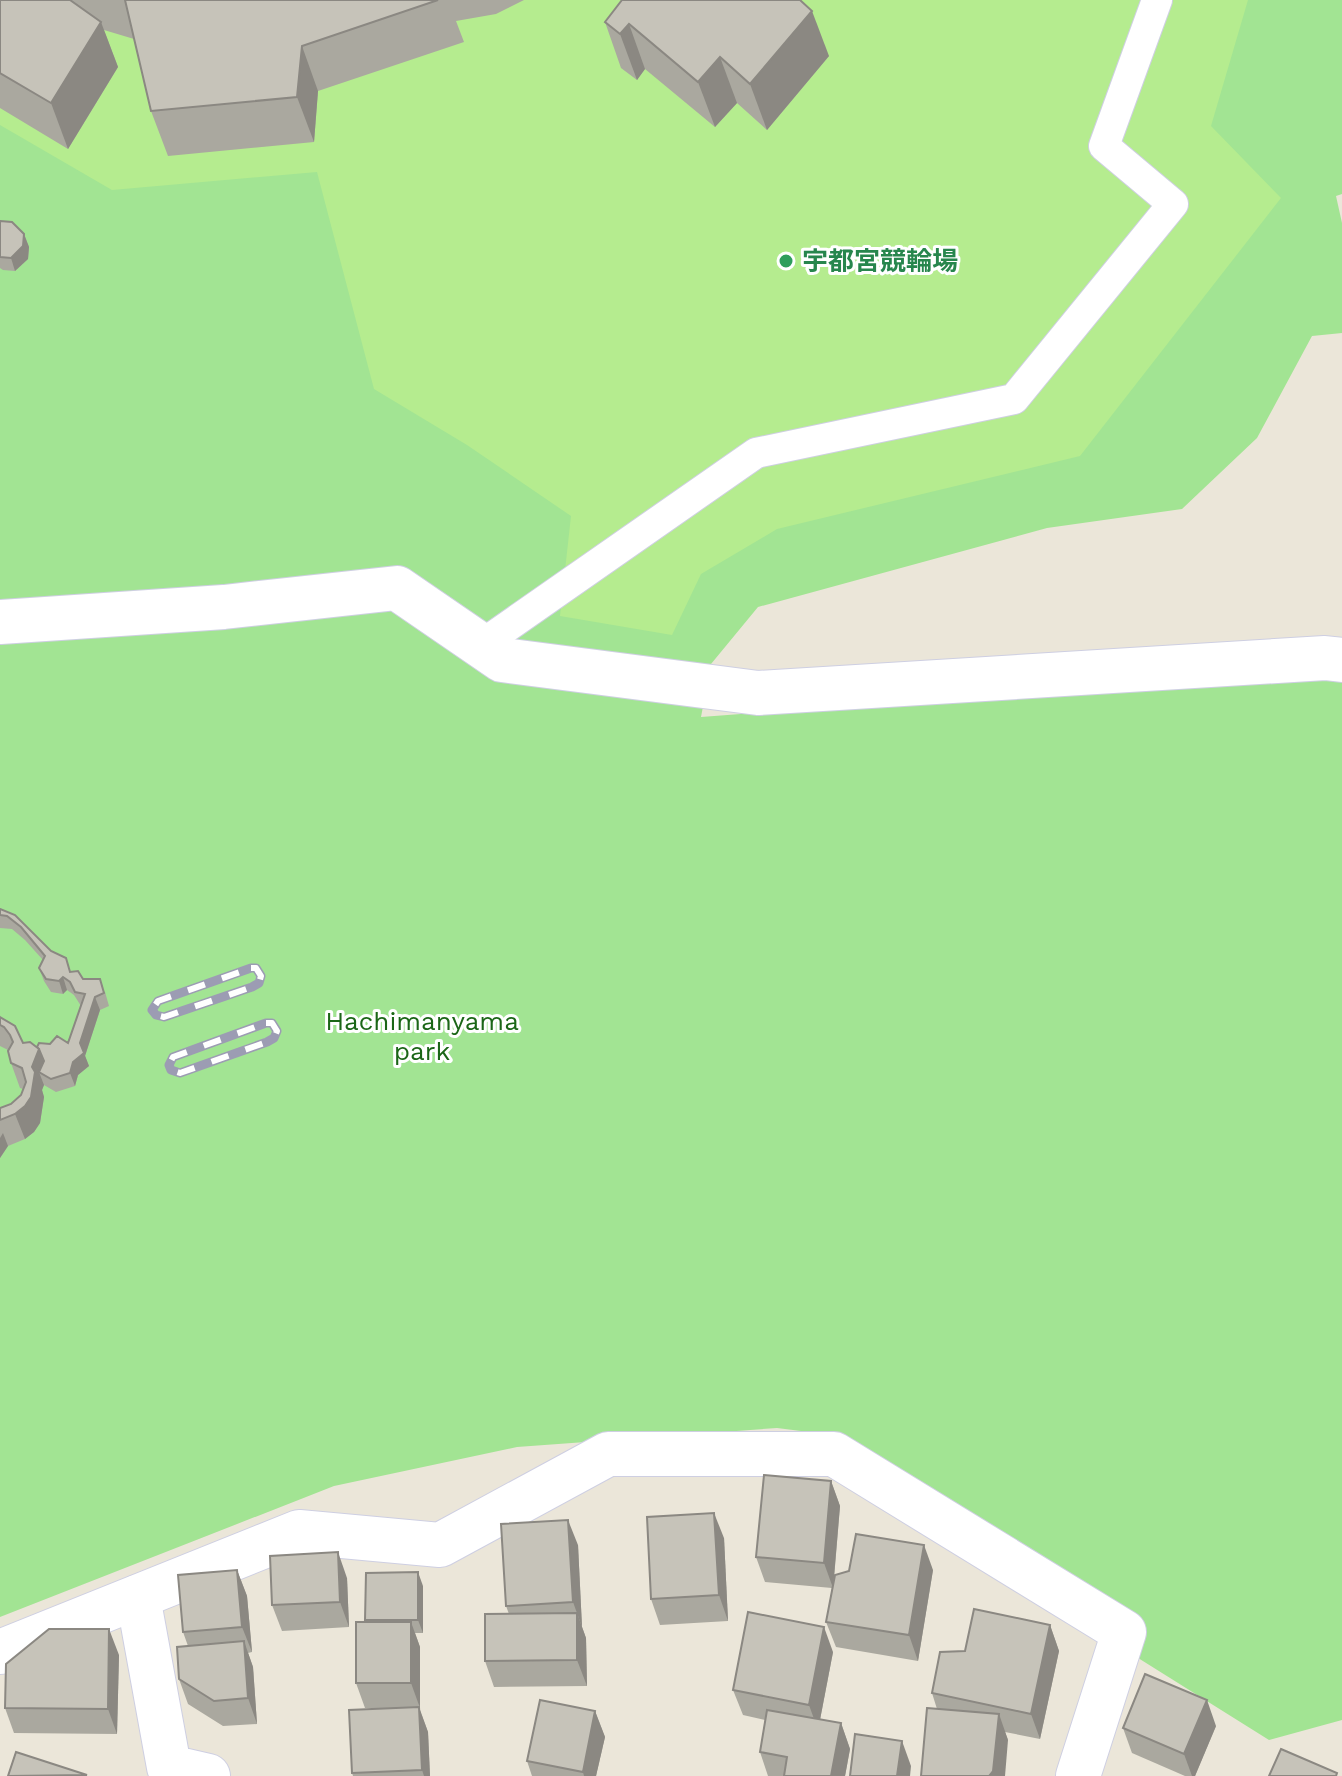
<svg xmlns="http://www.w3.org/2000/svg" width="1342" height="1776" font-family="'Work Sans','Noto Sans JP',sans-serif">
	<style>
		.green { fill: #a2e493 }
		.pitch { fill: #b5ec8f }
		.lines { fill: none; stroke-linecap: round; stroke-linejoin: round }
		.lane-casing { stroke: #cecfe2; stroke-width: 32 }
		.street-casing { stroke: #cecfe2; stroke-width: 46 }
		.lane { stroke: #fff; stroke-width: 30 }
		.street { stroke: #fff; stroke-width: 44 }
		.rail-casing { stroke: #9c9cb3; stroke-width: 9 }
		.rail { stroke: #fff; stroke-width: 6; stroke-dasharray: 18; stroke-linecap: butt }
		.wall { fill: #aaa89f }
		.shaded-wall { fill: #8b8882 }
		.building { fill: #c6c3b9; stroke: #8b8882; stroke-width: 2 }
		.leisure-dot { fill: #2e9e5b; stroke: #fff; stroke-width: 3 }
		.labels { text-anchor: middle; stroke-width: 6; stroke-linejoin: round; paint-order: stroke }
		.leisure-label { font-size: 26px; font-weight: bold; fill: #27864d; stroke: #fff; text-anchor: start }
		.park-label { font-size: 26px; fill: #1b6617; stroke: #fff }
	</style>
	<rect width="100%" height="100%" fill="#ebe6d9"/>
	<!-- green -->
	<polygon class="green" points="0,0 1342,0 1342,194 1336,196 1342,223 1342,333 1312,336 1257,438 1182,509 1047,528 758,607 711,664 701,717 1310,671 1342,677 1342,1720 1269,1740 921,1522 801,1431 777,1428 517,1447 334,1486 0,1617"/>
	<!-- pitch -->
	<polygon class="pitch" points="0,0 1248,0 1211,126 1281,198 1080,456 777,529 701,574 672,635 560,616 571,516 467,445 374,389 317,172 112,190 0,125"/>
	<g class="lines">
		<defs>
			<polyline id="lane" points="481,645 756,453 1014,399 1173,204 1104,146 1157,0"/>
			<g id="street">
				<polyline points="0,622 224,607 397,588 502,660 758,693 1325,658 1342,660"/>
				<polyline points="138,1597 169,1767 208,1776"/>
				<polyline points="0,1652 299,1532 440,1545 608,1454 834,1454 1124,1632 1078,1776"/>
			</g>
		</defs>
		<!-- lane casing -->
		<use href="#lane" class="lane-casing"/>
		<!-- street casing -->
		<use href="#street" class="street-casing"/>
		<!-- lane -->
		<use href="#lane" class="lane"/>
		<!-- street -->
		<use href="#street" class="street"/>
		<defs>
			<g id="rail">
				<polygon points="251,968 256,968 261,976 259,983 252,987 164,1017 156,1015 152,1010 158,1001"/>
				<polygon points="266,1023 272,1023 277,1031 274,1038 267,1042 180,1073 171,1070 169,1065 173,1057"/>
			</g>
		</defs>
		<!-- rail casing -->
		<use href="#rail" class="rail-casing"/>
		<!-- rail -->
		<use href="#rail" class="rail"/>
	</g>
	<!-- wall -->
	<g class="wall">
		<polygon points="0,0 524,0 496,14 456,21 464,42 318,91 314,142 168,156 151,111 134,39 104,30 118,67 68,149 0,108"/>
		<polygon points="622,0 829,56 767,130 737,103 715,127 645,69 637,80 621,68 605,22"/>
		<polygon points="0,221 24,234 29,247 28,259 15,271 3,270 0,268"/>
		<polygon points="0,909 71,972 105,992 109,1006 100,1010 85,1056 89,1066 78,1075 75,1086 56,1092 44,1085 42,1090 44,1097 40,1123 34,1132 25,1139 8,1146 0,1158 0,1108 11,1104 21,1095 23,1089 20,1088 11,1063 8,1050 0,1046 0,1017 23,1043 37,1047 50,1044 68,1043 81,1006 74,995 67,990 63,994 51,992 44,981 39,968 43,960 25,940 12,929 0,928"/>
		<polygon points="831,1481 840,1506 834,1579 933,1570 918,1661 836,1647 826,1622 832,1588 765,1582 756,1557"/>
		<polygon points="724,1538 728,1621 660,1625 651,1599"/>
		<polygon points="578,1545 582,1627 586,1638 587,1686 494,1687 485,1661 509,1614 506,1606"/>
		<polygon points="237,1570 247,1596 252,1652 248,1653 253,1667 257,1724 223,1726 188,1704 179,1679 188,1646 183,1632"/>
		<polygon points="347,1578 349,1627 282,1631 272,1605"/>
		<polygon points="423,1586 423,1633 415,1633 420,1647 419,1708 428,1732 430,1776 353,1776 352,1773 396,1708 365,1708 356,1683 365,1620"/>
		<polygon points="1050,1625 1059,1651 1040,1739 1005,1732 1008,1740 937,1709 932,1693 965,1651"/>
		<polygon points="833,1652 820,1720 841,1723 850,1749 845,1776 768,1776 760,1752 765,1720 743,1715 733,1690"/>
		<polygon points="119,1655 117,1734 14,1733 5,1708"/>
		<polygon points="595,1711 605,1737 596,1776 532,1776 527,1761"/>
		<polygon points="1216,1726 1195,1776 1185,1776 1132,1753 1123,1728"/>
	</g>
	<!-- shaded-wall -->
	<g class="shaded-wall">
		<polygon points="812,11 829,56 767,130 750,84"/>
		<polygon points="101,22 118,67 68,149 51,103"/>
		<polygon points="629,24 645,69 637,80 620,34"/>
		<polygon points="302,46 318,91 314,142 297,97"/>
		<polygon points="720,57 737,103 715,127 698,82"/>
		<polygon points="24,234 29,247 28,259 15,271 11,258"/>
		<polygon points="63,977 67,990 63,994 59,981"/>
		<polygon points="95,997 100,1010 85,1056 80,1043"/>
		<polygon points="39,1049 48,1074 39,1072 44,1085 42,1090 44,1097 40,1123 34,1132 25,1139 15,1114"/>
		<polygon points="84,1053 89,1066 78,1075 75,1086 70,1073 73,1062"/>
		<polygon points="3,1133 8,1146 0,1158 0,1138"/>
		<polygon points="831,1481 840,1506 833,1588 824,1563"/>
		<polygon points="714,1513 724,1538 728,1621 719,1595"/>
		<polygon points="568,1520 578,1545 582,1627 573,1602"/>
		<polygon points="924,1545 933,1570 918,1661 909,1635"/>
		<polygon points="338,1552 347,1578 349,1627 340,1602"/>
		<polygon points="237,1570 247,1596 252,1652 242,1627"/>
		<polygon points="418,1572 423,1586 423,1633 418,1620"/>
		<polygon points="577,1613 586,1638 587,1686 577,1660"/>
		<polygon points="411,1622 420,1647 420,1708 411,1683"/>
		<polygon points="1050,1625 1059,1651 1040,1739 1031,1714"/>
		<polygon points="824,1627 833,1652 818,1730 809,1705"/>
		<polygon points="109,1629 119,1655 117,1734 108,1709"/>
		<polygon points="244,1641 253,1667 257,1724 248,1698"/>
		<polygon points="1207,1700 1216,1726 1195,1776 1192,1776 1184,1754"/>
		<polygon points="419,1707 428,1732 430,1776 424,1776 422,1770"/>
		<polygon points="595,1711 605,1737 596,1776 584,1776 583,1772"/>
		<polygon points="999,1714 1008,1740 1005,1776 989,1776"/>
		<polygon points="841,1723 850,1749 845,1776 831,1776"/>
		<polygon points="902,1741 911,1766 910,1776 897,1776"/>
	</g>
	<!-- building -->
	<g class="building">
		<polygon points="0,0 70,0 101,22 51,103 0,73"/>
		<polygon points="125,0 438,0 302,46 297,97 151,111"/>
		<polygon points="622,0 800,0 812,11 750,84 720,57 698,82 629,24 620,34 605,22"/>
		<polygon points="0,221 12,222 24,234 23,246 11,258 0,257"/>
		<polygon points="0,909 15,915 51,951 66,958 70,972 78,971 83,979 100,979 104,993 95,997 80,1043 84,1053 73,1062 70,1073 51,1079 39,1072 44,1061 39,1049 37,1047 39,1043 50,1044 57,1036 68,1043 85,994 75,992 70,982 63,977 59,981 46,979 39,968 45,956 21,927 7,916 0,915"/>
		<polygon points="0,1017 15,1026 23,1043 30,1042 39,1049 32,1067 35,1072 31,1097 25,1106 15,1114 0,1120 0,1108 11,1104 21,1095 26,1082 22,1068 11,1063 8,1051 13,1042 10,1035 4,1027 0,1025"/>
		<polygon points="764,1475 831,1481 824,1563 756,1557"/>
		<polygon points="714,1513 719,1595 651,1599 647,1517"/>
		<polygon points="568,1520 573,1602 506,1606 501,1524"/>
		<polygon points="856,1534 924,1545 909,1635 826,1622 835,1575 849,1571"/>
		<polygon points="338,1552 340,1602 272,1605 270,1556"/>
		<polygon points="237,1570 242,1627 183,1632 178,1575"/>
		<polygon points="418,1572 418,1620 365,1620 366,1573"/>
		<polygon points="974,1609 1050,1625 1031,1714 932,1693 940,1652 965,1651"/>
		<polygon points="748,1612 824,1627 809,1705 733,1690"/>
		<polygon points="577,1613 577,1660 485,1661 485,1614"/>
		<rect x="356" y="1622" width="55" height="61"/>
		<polygon points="49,1629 109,1629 108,1709 5,1708 6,1664"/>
		<polygon points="244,1641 248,1698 214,1701 179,1679 177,1647"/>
		<polygon points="1145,1674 1207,1700 1184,1754 1123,1728"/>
		<polygon points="540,1700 595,1711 583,1772 527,1761"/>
		<polygon points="419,1707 422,1770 352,1773 349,1710"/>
		<polygon points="927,1708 999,1714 993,1771 989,1776 921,1776"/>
		<polygon points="767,1710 841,1723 831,1776 784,1776 787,1757 760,1752"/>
		<polygon points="855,1734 902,1741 897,1776 850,1776"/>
		<polygon points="1281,1749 1337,1773 1336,1776 1269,1776"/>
		<polygon points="16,1752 87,1775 8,1776"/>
	</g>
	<!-- markers -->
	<circle class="leisure-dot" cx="786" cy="261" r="8"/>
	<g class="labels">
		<!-- leisure labels -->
		<g class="leisure-label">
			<text x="802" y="270">宇都宮競輪場</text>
		</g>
		<!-- park labels -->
		<g class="park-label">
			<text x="422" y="1030">Hachimanyama<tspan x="422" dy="30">park</tspan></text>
		</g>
	</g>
</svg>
